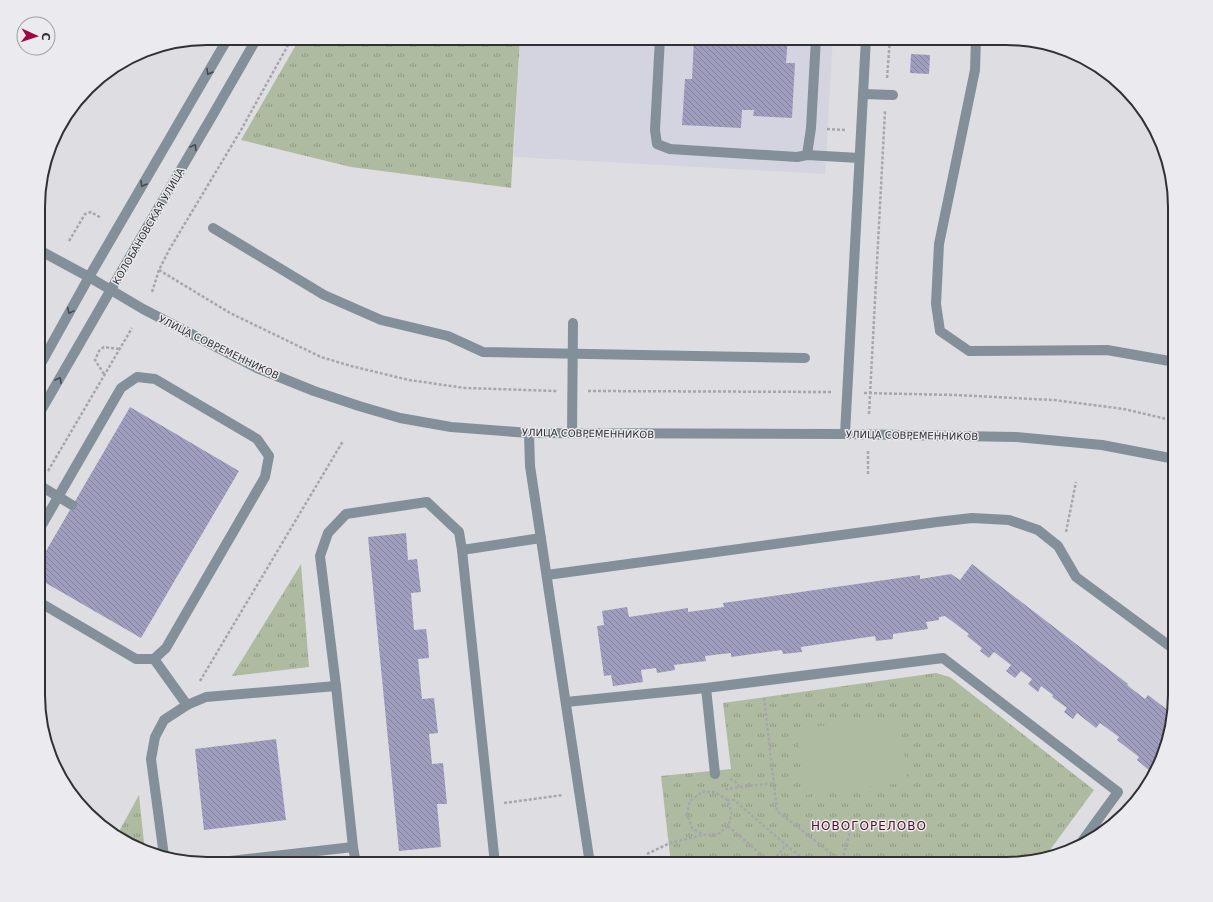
<svg xmlns="http://www.w3.org/2000/svg" width="1213" height="902" font-family="'DejaVu Sans',sans-serif">
	<style>
		.built { fill: #d4d4e0 }
		.grass { fill: url(#grass-tufts) }
		.garden { fill: #afbba0 }
		.building { fill: url(#building-back-hatch) }
		.lines { fill: none; stroke-linecap: round; stroke-linejoin: round }
		.path { stroke: #a7a7ab; stroke-width: 2.5; stroke-dasharray: 3 2; stroke-linecap: butt }
		.minor { stroke: #83909a; stroke-width: 10 }
		.oneway { stroke: #46494d }
		.labels { text-anchor: middle; stroke-width: 3; stroke-linejoin: round; paint-order: stroke }
		.street-label { font-size: 10px; fill: #313133; stroke: #ebebef }
		.quarter-label { font-size: 12px; letter-spacing: 1px; fill: #561125; stroke: #ebebef }
		.rim { fill: none; stroke: #313133; stroke-width: 2 }
	</style>
	<defs>
		<pattern id="grass-tufts" width="24" height="20" patternUnits="userSpaceOnUse"><rect width="24" height="20" fill="#afbba0"/><path d="M3 7l-1-3M5 7V3M7 7l1-3M15 17l-1-3M17 17v-4M19 17l1-3" fill="none" stroke="#8f9983"/></pattern>
		<pattern id="building-back-hatch" width="6" height="6" patternUnits="userSpaceOnUse"><rect width="6" height="6" fill="#9f9ebf"/><path d="M-1 5l2 2M0 0l6 6M5-1l2 2" fill="none" stroke="#82819c"/></pattern>
	</defs>
	<rect width="100%" height="100%" fill="#dedee2"/>
	<!-- built -->
	<polygon class="built" points="520,38 833,38 825,174 514,157"/>
	<!-- grass -->
	<g class="grass">
		<polygon points="300,38 520,38 511,188 351,167 241,140"/>
		<polygon points="301,564 309,667 232,676"/>
		<polygon points="936,673 950,677 1094,790 1047,854 1006,864 671,864 661,776 731,769 723,703"/>
		<polygon points="139,795 145,852 117,835"/>
	</g>
	<!-- garden -->
	<polygon class="garden" points="899,716 908,782 805,795 797,729"/>
	<!-- building -->
	<g class="building">
		<polygon points="694,38 788,38 786,63 795,63 792,118 753,116 754,110 742,110 741,128 682,125 685,79 692,79"/>
		<polygon points="911,54 930,55 929,74 910,73"/>
		<polygon points="130,407 239,471 141,638 39,579 39,563"/>
		<polygon points="406,533 408,560 417,559 421,592 411,593 414,630 426,629 428,644 429,658 418,659 422,699 434,698 438,733 429,734 432,764 443,763 447,804 437,804 441,847 399,851 368,537"/>
		<polygon points="972,564 1128,684 1127,685 1145,699 1148,695 1173,714 1162,760 1152,776 1148,773 1150,771 1137,760 1139,757 1117,740 1119,737 1100,723 1096,728 1077,713 1073,719 1064,712 1067,708 1052,697 1053,695 1041,686 1038,692 1028,684 1032,679 1021,671 1015,678 1006,671 1011,665 994,652 989,658 980,651 982,648 967,636 969,634 945,616 939,617 939,620 926,622 928,629 893,634 893,639 876,641 875,636 801,647 802,652 783,654 782,650 731,657 731,653 705,656 706,661 674,665 675,670 657,673 656,668 641,670 643,682 613,686 611,675 604,676 597,626 604,625 602,611 627,607 629,617 688,608 688,612 724,607 723,603 920,575 920,579 951,574 960,580"/>
		<polygon points="276,739 286,820 204,830 195,749"/>
	</g>
	<g class="lines">
		<!-- path -->
		<g class="path">
			<polyline points="887,78 890,38"/>
			<polyline points="827,129 846,130"/>
			<polyline points="69,241 85,214 91,212 101,218"/>
			<polyline points="159,270 230,313 321,357 351,366 409,380 465,388 557,391"/>
			<polyline points="152,292 159,270 169,250 241,130 292,38"/>
			<polyline points="39,295 44,287 39,284"/>
			<path d="M 39,327 C 47,318 44,315 39,306"/>
			<polyline points="104,374 95,360 99,351 104,347 119,349"/>
			<polyline points="588,391 831,392"/>
			<polyline points="864,393 955,395 1054,400 1124,409 1175,421"/>
			<polyline points="869,414 885,111"/>
			<polyline points="48,471 132,328"/>
			<polyline points="868,474 868,450"/>
			<polyline points="1066,532 1076,482"/>
			<polyline points="200,681 343,441"/>
			<polyline points="764,698 777,811 845,864"/>
			<polyline points="730,779 734,780 740,787"/>
			<polyline points="725,789 774,783"/>
			<polygon points="702,792 715,792 727,800 732,813 728,826 717,835 703,835 692,828 687,814 690,801"/>
			<polyline points="727,800 734,800 786,845"/>
			<polyline points="504,803 563,795"/>
			<polyline points="728,826 771,863 786,845 810,864"/>
			<polyline points="647,854 670,843 703,835"/>
			<polyline points="839,864 842,861 850,832"/>
		</g>
		<!-- minor -->
		<g class="minor">
			<polyline points="660,38 655,130 657,144 670,149 797,157 807,155 859,158"/>
			<polyline points="976,38 975,70 939,244 936,304 940,331 969,351 1107,350 1175,362"/>
			<polyline points="863,94 893,95"/>
			<polyline points="807,155 811,128 816,38"/>
			<polyline points="213,228 324,295 381,320 448,336 483,352 805,358"/>
			<polyline points="39,250 89,277 143,309 257,368 314,391 359,406 400,418 451,427 529,433 845,434 1016,437 1102,445 1175,459"/>
			<polyline points="39,367 89,277 228,38"/>
			<polyline points="39,414 143,234 211,118 257,38"/>
			<polyline points="529,433 530,466 590,864"/>
			<polyline points="572,433 573,323"/>
			<polyline points="845,434 866,38"/>
			<polyline points="39,485 72,505"/>
			<polyline points="462,550 541,538"/>
			<polyline points="547,575 937,522 972,518 1009,520 1038,530 1058,546 1076,577 1175,650"/>
			<polyline points="39,602 136,659 154,659 166,648 265,477 269,456 257,439 155,379 137,377 121,388 39,530"/>
			<polyline points="154,659 187,705"/>
			<polyline points="706,688 715,774"/>
			<polyline points="566,702 706,688 943,658 1118,792 1078,847"/>
			<polyline points="164,856 151,759 155,737 164,720 187,705 206,697 336,686"/>
			<polyline points="204,864 353,847"/>
			<polyline points="356,864 353,847 336,686 320,556 328,533 346,514 427,502 459,532 462,550 495,864"/>
		</g>
	</g>
	<!-- one-way arrows -->
	<defs><path id="oneway-chevron" d="M-2-3.5L2.5 0L-2 3.5" fill="none" stroke-width="1.6" stroke-linecap="round" stroke-linejoin="round"/></defs>
	<g class="oneway">
		<use href="#oneway-chevron" transform="translate(209 72) rotate(120)"/>
		<use href="#oneway-chevron" transform="translate(194 147) rotate(-59)"/>
		<use href="#oneway-chevron" transform="translate(143 184) rotate(120)"/>
		<use href="#oneway-chevron" transform="translate(70 311) rotate(118)"/>
		<use href="#oneway-chevron" transform="translate(59 380) rotate(-60)"/>
	</g>
	<g class="labels">
		<!-- street labels -->
		<g class="street-label">
			<text transform="translate(148 226) rotate(-60)" y="4">КОЛОБАНОВСКАЯ УЛИЦА</text>
			<text transform="translate(219 347) rotate(26)" y="4">УЛИЦА СОВРЕМЕННИКОВ</text>
			<text transform="translate(588 433) rotate(1)" y="4">УЛИЦА СОВРЕМЕННИКОВ</text>
			<text transform="translate(912 435) rotate(1)" y="4">УЛИЦА СОВРЕМЕННИКОВ</text>
		</g>
		<!-- quarter labels -->
		<g class="quarter-label">
			<text x="869" y="830">НОВОГОРЕЛОВО</text>
		</g>
	</g>
	<!-- crop -->
	<path d="M0 0H1213V902H0ZM207 45H1006A162 162 0 0 1 1168 207V695A162 162 0 0 1 1006 857H207A162 162 0 0 1 45 695V207A162 162 0 0 1 207 45Z" fill="#ebebef" fill-rule="evenodd"/>
	<path class="rim" d="M207 45H1006A162 162 0 0 1 1168 207V695A162 162 0 0 1 1006 857H207A162 162 0 0 1 45 695V207A162 162 0 0 1 207 45Z"/>
	<!-- north arrow -->
	<g transform="translate(36 36) rotate(93)"><circle r="19" fill="#ebebef" stroke="#a1a1a4"/>
	<path d="M0-3L7 15L0 10L-7 15Z" fill="#a10542"/>
	<text y="-6" font-size="11" font-weight="bold" text-anchor="middle" fill="#313133">С</text>
	</g>
</svg>
